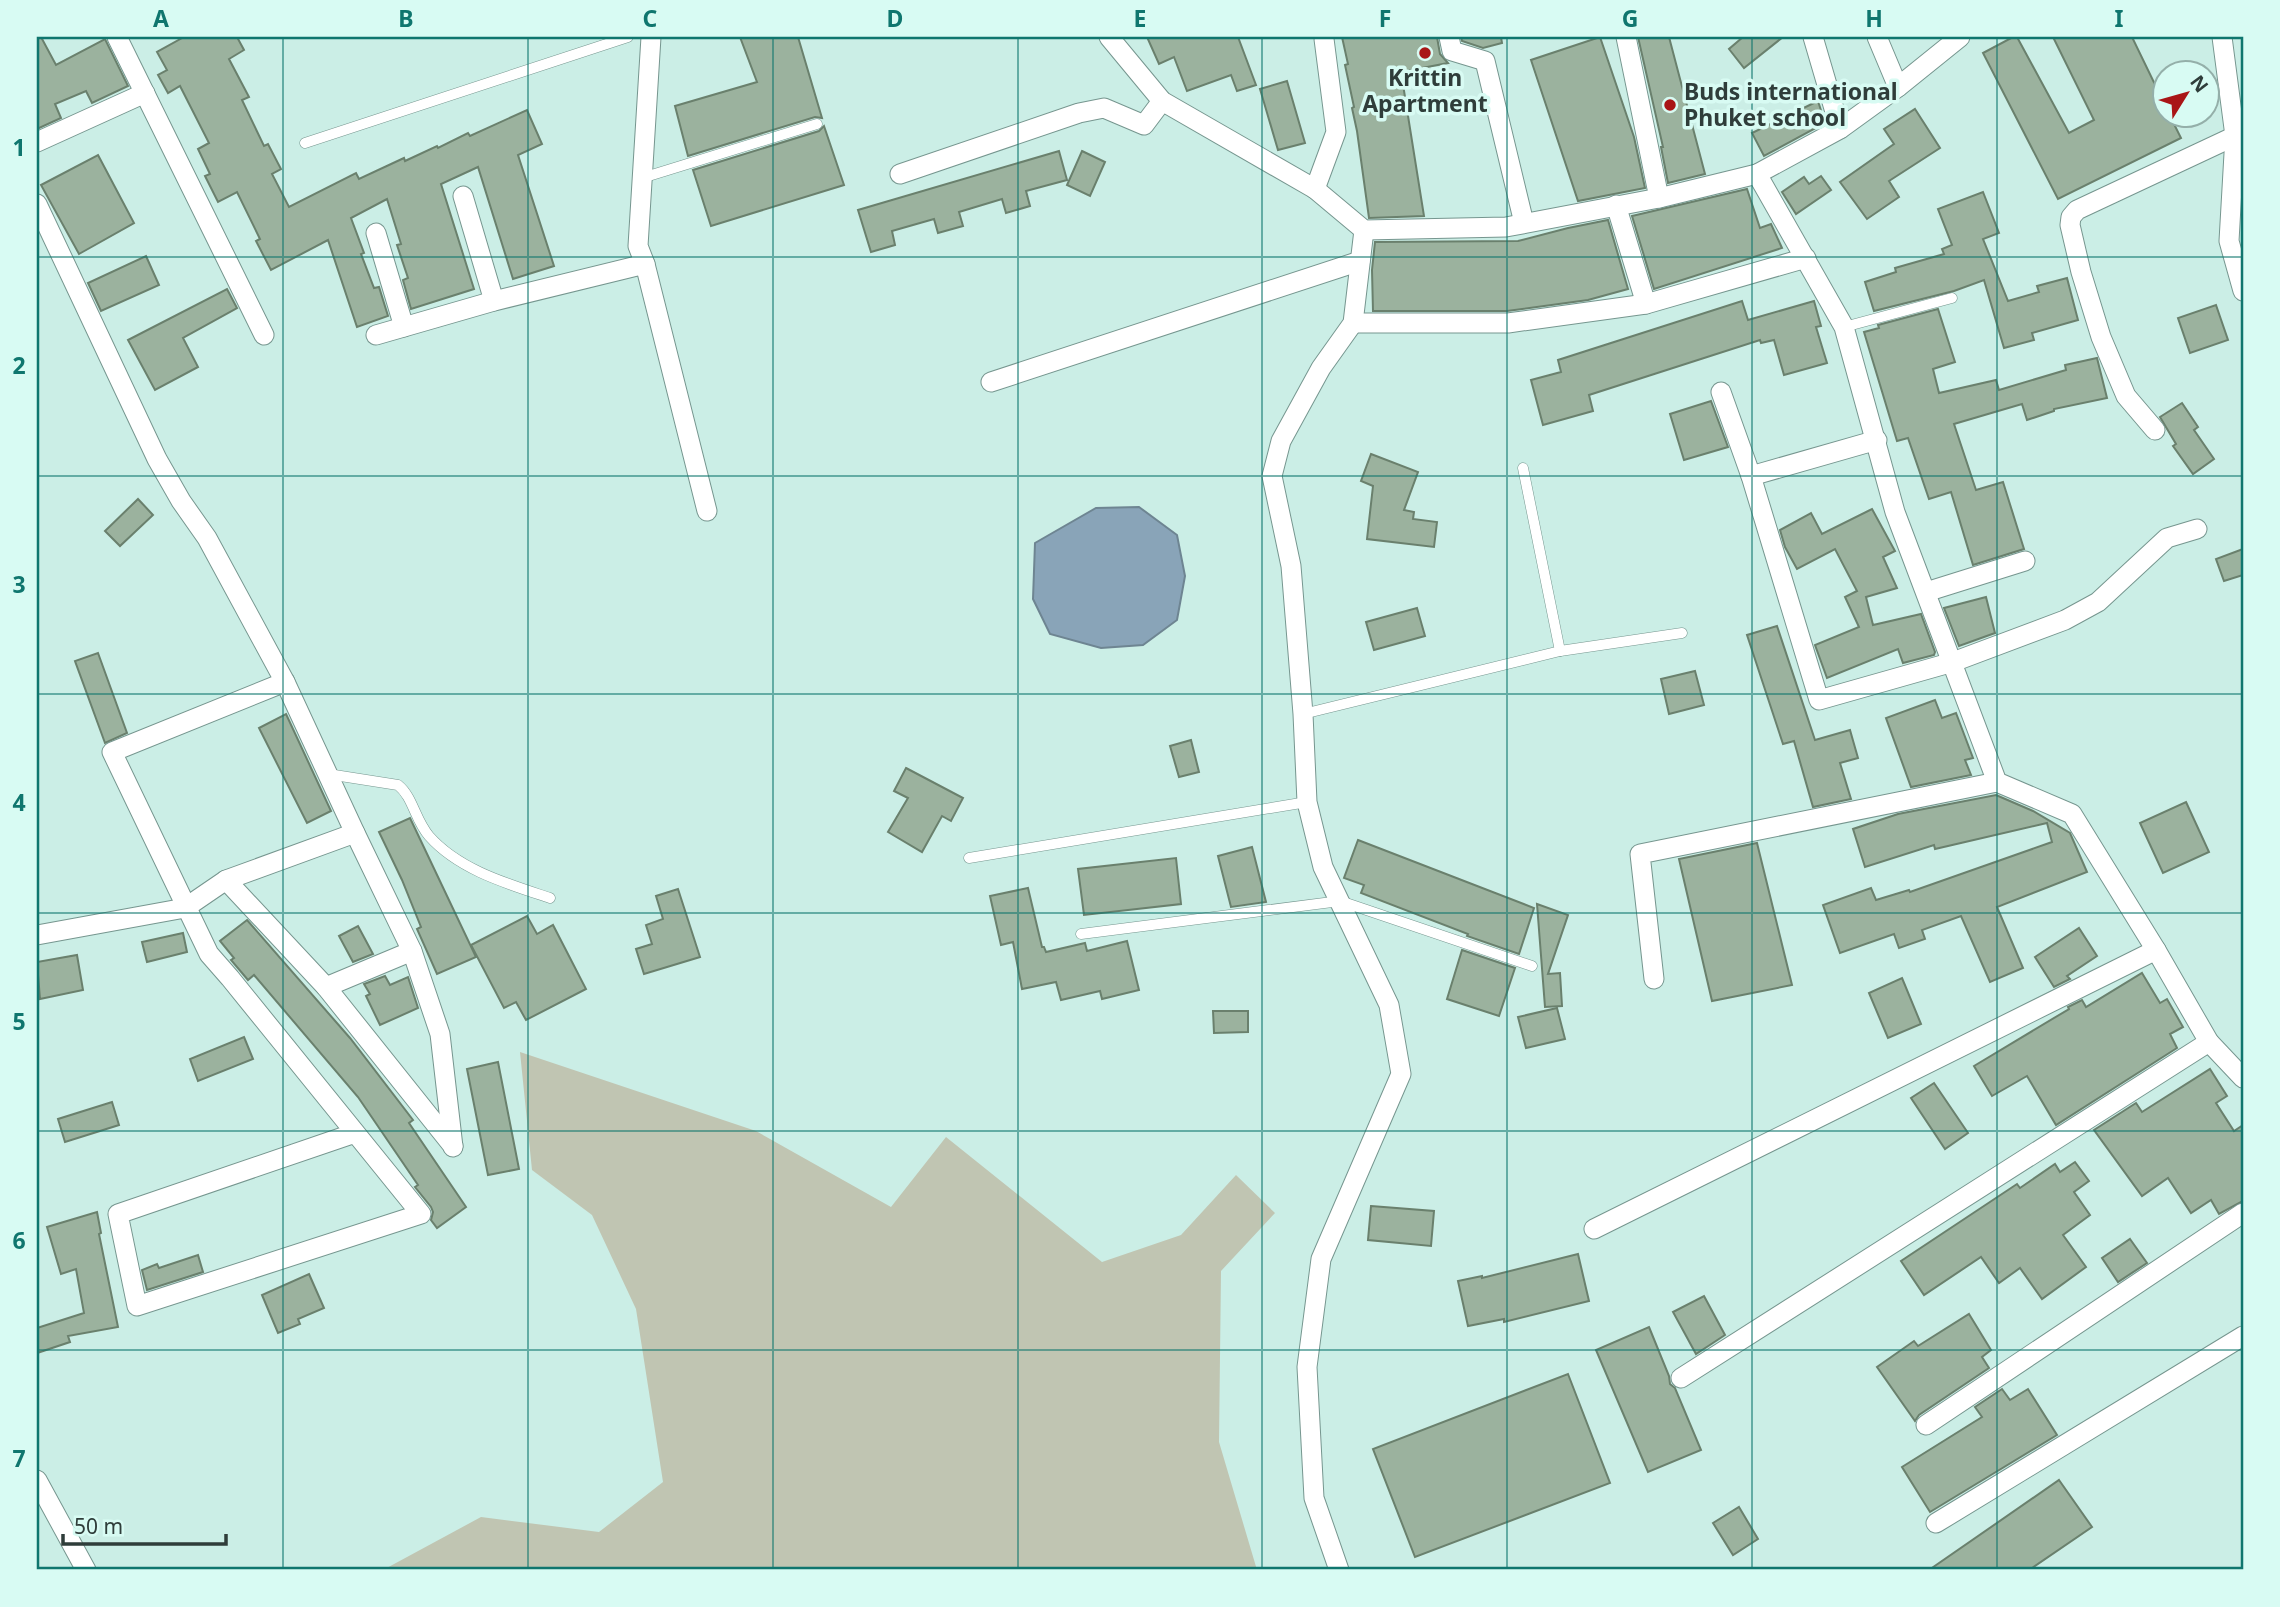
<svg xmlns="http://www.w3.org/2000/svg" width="2280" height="1607" font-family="'Noto Sans',sans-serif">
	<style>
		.green { fill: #c0c5b2 }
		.water { fill: #89a4b8; stroke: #6e8592; stroke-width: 2 }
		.building { fill: #9bb29e; stroke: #6a806d; stroke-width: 2 }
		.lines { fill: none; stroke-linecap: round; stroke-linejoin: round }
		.lane-casing { stroke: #76968f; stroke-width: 11 }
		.street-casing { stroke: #76968f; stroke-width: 21 }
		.lane { stroke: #fff; stroke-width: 10 }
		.street { stroke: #fff; stroke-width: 19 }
		.grid { fill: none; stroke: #0f766e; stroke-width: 2; stroke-opacity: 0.55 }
		.poi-dot { fill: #a91516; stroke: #d8fbf3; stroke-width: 2.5 }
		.labels { text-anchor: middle; stroke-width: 7; stroke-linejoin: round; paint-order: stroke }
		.poi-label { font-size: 23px; font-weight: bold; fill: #2f3d3a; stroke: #d8fbf3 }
		.neatline { fill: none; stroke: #0f766e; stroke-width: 2.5 }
		.grid-label { font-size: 23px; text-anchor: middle; font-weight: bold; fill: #0f766e }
	</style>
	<rect width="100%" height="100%" fill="#cbeee6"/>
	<!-- green -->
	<polygon class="green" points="520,1052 756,1131 891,1207 946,1137 1102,1262 1181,1235 1236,1175 1275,1213 1221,1271 1219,1442 1257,1570 383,1570 481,1517 599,1532 663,1482 636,1309 592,1215 532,1170"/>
	<!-- water -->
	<polygon class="water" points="1139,507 1177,535 1185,576 1177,620 1143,645 1101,648 1050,634 1033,599 1035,543 1096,508"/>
	<!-- building -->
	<g class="building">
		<polygon points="37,37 41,37 56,65 105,39 128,86 92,103 86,91 55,104 61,118 37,129"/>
		<polygon points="184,37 237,37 244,50 229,59 249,97 242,100 264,146 268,144 281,169 272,174 289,207 356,173 359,179 404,158 405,161 437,146 438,148 468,133 470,136 527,110 542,144 518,155 554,266 513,279 478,167 441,184 474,289 411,309 403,280 408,278 397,245 401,244 387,199 351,218 364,253 361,254 374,288 379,287 388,316 357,327 328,240 271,270 256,241 260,239 237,192 218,202 205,176 210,174 198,149 209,143 180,86 168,93 158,75 167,70 157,52"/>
		<polygon points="740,37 798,37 822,118 815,117 688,156 675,106 757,82"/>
		<polygon points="1147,37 1238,37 1256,85 1237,91 1231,75 1187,91 1174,57 1159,64"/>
		<polygon points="1342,37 1437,37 1440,54 1448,63 1401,72 1424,216 1369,218 1357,131 1352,108 1354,107 1345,65 1348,64"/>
		<polygon points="1461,37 1501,37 1502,43 1483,48 1462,41"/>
		<polygon points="1600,37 1634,137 1645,188 1578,201 1531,60"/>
		<polygon points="1638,37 1669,37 1705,174 1668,183 1661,147 1663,147"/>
		<polygon points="1743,37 1783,37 1744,68 1729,49"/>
		<polygon points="2013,37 2017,37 2069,133 2094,120 2053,37 2132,37 2163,101 2165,116 2170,116 2181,138 2058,199 1983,53"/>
		<polygon points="1287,81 1305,143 1278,150 1260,89"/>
		<polygon points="1818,101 1825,123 1764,156 1752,133"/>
		<polygon points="1915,109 1940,148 1889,181 1899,197 1867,219 1840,182 1894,144 1884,129"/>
		<polygon points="824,126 844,185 711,226 693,170 819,131"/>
		<polygon points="1059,151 1067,180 1026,191 1030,206 1006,213 1002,199 959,212 963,226 938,233 934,219 892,231 895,245 871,252 858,210"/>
		<polygon points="1082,151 1105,162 1090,196 1067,185"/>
		<polygon points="98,155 134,223 79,254 41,185"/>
		<polygon points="1821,176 1831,190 1796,214 1782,192 1804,177 1809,184"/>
		<polygon points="1747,189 1760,228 1771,224 1782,248 1654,289 1632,216"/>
		<polygon points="1983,192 1999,233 1983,239 2008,301 2039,292 2037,286 2067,278 2078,320 2032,333 2034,340 2004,348 1984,280 1954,291 1874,311 1865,282 1896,272 1895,268 1944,254 1942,249 1952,245 1938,209"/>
		<polygon points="1608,220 1628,289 1588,300 1507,311 1373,311 1372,270 1375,242 1518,241 1568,228"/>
		<polygon points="146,256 159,285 101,311 88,283"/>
		<polygon points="227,289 237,308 183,338 198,367 155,390 128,340"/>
		<polygon points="1742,301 1748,320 1814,301 1821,326 1816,327 1827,363 1784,375 1774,340 1761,343 1760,340 1589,395 1593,411 1543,425 1531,380 1561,372 1558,360"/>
		<polygon points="2216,305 2228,340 2190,353 2178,318"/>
		<polygon points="1938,309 1955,362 1933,369 1939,393 1996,380 1999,390 2066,370 2065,365 2097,358 2107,398 2054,409 2054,411 2027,420 2022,404 1954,424 1976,490 2003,482 2024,549 1973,565 1951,492 1929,499 1908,438 1897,441 1864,332 1879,328 1878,325"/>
		<polygon points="1711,401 1728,447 1684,460 1670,414"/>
		<polygon points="2182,403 2198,427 2194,430 2214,459 2193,474 2173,446 2176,444 2160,417"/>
		<polygon points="1371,454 1418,472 1404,510 1414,512 1413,519 1437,522 1434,547 1367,539 1373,486 1361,481"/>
		<polygon points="138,499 153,515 120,546 105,531"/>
		<polygon points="1872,509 1895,551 1883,557 1897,588 1866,597 1873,625 1921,614 1935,652 1934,655 1903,663 1898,649 1827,678 1815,645 1859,627 1845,597 1857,591 1835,549 1797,569 1785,547 1780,530 1811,513 1822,534"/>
		<polygon points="2243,549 2243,575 2224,581 2216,559"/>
		<polygon points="1986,597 1995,633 1959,646 1944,608"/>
		<polygon points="1417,608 1425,636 1374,650 1366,622"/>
		<polygon points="1777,626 1815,740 1850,730 1858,758 1840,763 1851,799 1813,807 1794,741 1783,744 1747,635"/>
		<polygon points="98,653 127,733 105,743 75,661"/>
		<polygon points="1695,671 1704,705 1669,714 1661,679"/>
		<polygon points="1935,700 1942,718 1956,713 1973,758 1965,760 1971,775 1911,787 1886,718"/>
		<polygon points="286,714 331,811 307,823 259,728"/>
		<polygon points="1191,740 1199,772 1179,777 1170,746"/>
		<polygon points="906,768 963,798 951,821 942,816 922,852 888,832 908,798 894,791"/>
		<polygon points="1996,795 2033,811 2070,833 2087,872 1997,907 2023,968 1990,982 1961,916 1922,930 1925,939 1899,948 1894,934 1840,953 1823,905 1871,888 1876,900 1909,890 1910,892 2052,842 2047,823 1935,849 1934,845 1865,867 1853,829 1898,814"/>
		<polygon points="2186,802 2209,852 2163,873 2140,823"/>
		<polygon points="410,818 476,957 437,974 417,929 421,927 402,880 379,832"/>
		<polygon points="1358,840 1534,908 1519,954 1467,936 1468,934 1361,893 1364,885 1344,878"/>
		<polygon points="1757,843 1792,985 1712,1001 1679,859"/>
		<polygon points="1252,847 1266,902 1231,907 1218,856"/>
		<polygon points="1176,858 1181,904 1084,915 1078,869"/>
		<polygon points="1028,888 1042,947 1044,947 1046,952 1085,943 1087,951 1127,941 1139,990 1102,999 1100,991 1061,1000 1056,982 1022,989 1013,942 1001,945 990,896"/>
		<polygon points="678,889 700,957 644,974 636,949 652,944 646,925 663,919 656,896"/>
		<polygon points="1537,904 1568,915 1548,974 1560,973 1562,1006 1545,1007"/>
		<polygon points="527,916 537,934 553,925 586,989 526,1020 516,1002 504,1008 471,945"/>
		<polygon points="247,920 350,1038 413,1120 409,1123 466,1207 437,1228 431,1220 433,1212 431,1207 415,1187 418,1185 358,1097 254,975 248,980 231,960 234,958 220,941"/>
		<polygon points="358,926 373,954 353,962 339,936"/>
		<polygon points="2079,928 2097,956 2067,976 2070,979 2054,987 2035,957"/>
		<polygon points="183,933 187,952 147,962 142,942"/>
		<polygon points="1462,950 1515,968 1499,1016 1447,999"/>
		<polygon points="77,955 83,990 40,999 37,962"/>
		<polygon points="2142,973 2160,1003 2167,999 2183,1027 2170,1034 2177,1048 2056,1125 2027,1076 1992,1096 1974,1066 2069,1009 2068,1007 2082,1000 2086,1007"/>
		<polygon points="385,976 390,985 408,977 418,1008 380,1025 366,996 370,994 364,984"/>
		<polygon points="1902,978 1921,1024 1888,1038 1869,993"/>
		<polygon points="1557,1008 1565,1039 1526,1048 1518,1017"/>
		<polygon points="1213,1011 1248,1011 1248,1032 1214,1033"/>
		<polygon points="244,1037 253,1059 198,1081 190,1059"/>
		<polygon points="498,1062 519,1169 488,1175 467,1069"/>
		<polygon points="2210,1069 2227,1096 2216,1103 2234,1131 2243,1125 2243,1201 2219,1214 2211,1200 2191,1213 2168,1178 2142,1196 2094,1130 2136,1103 2142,1112"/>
		<polygon points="1934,1083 1968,1133 1945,1149 1911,1098"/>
		<polygon points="112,1102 119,1125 65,1142 58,1119"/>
		<polygon points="2075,1162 2089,1181 2074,1192 2090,1215 2063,1235 2086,1267 2042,1299 2020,1268 1999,1283 1981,1257 1924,1295 1901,1261 2017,1184 2020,1188 2055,1164 2060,1172"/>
		<polygon points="1371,1206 1434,1211 1431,1246 1368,1240"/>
		<polygon points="97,1212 101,1233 99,1234 118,1327 68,1336 70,1342 37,1353 37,1328 84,1313 76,1269 61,1274 47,1227"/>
		<polygon points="2130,1239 2147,1263 2118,1282 2102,1258"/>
		<polygon points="1578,1254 1589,1301 1504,1322 1504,1319 1468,1326 1458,1281 1482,1276 1482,1278"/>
		<polygon points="198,1255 203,1272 147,1290 142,1270 157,1264 159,1268"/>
		<polygon points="309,1274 324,1308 298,1319 300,1324 278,1333 262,1295"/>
		<polygon points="1704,1296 1725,1335 1696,1354 1673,1312"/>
		<polygon points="1969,1314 1991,1350 1982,1357 1989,1368 1919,1415 1915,1421 1877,1367 1914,1341 1918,1346"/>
		<polygon points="1649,1327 1669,1376 1670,1384 1675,1388 1701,1450 1648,1472 1596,1350"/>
		<polygon points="1568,1374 1610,1483 1415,1557 1373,1449"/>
		<polygon points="2002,1389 2010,1400 2028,1389 2057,1435 1930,1512 1902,1467 1982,1417 1975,1407"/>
		<polygon points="2059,1480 2092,1527 2029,1570 1929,1570"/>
		<polygon points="1739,1507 1758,1539 1733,1555 1713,1523"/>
	</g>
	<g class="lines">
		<defs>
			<g id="lane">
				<polyline points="305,143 628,37"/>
				<polyline points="642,178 817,124"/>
				<polyline points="1844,327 1952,298"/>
				<polyline points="1523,468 1560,651"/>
				<polyline points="1303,714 1560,651 1682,633"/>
				<path d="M 328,774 L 398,785 C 413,797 415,820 429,836 C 459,870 508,884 550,898"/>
				<polyline points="969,858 1307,802"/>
				<polyline points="1081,934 1340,901 1532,966"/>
			</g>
			<g id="street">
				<polyline points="117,37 264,335"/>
				<polyline points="651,37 638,246 645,264 707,511"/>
				<polyline points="1109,37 1162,101 1315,189 1364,230 1506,227 1659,198 1757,174 1840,129 1898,87 1960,37"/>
				<polyline points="1449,37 1452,51 1485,61 1524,223"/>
				<polyline points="1626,37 1659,198"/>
				<polyline points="1813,37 1840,129"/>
				<polyline points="1877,37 1898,87"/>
				<polyline points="2222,37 2235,136 2229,241 2243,291"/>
				<polyline points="37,142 145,93"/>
				<polyline points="900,174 1079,113 1104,108 1144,125 1162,101"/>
				<polyline points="1757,174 1844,327 1895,512 1997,782 2072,814 2156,950 2209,1042 2243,1078"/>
				<polyline points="1315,189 1336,132 1324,39"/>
				<polyline points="463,196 494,301"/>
				<polyline points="37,204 157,459 181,501 207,538 285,682 355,833 412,951 440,1034 453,1147"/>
				<polyline points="1616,205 1646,304"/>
				<polyline points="376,233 404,327"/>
				<polyline points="1353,323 1508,323 1646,304 1806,258"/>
				<polyline points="376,335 494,301 645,264"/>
				<polyline points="991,382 1360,261"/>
				<polyline points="1721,392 1751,476 1819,700 1953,662 2065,620 2098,602 2167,538 2197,529"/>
				<polyline points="2155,430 2126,396 2101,337 2081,272 2070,225 2071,217 2077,210 2235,136"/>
				<polyline points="1751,476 1877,440"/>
				<polyline points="1926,592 2025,561"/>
				<polyline points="285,682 112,752 209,954 230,978 421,1214 137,1306 118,1214 355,1133"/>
				<polyline points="226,880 326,987 453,1146"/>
				<polyline points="37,935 185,908 226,880 355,833"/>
				<polyline points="1654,979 1640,854 1997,782"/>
				<polyline points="326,987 412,951"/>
				<polyline points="1594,1229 2156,950"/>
				<polyline points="1681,1378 2209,1042"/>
				<polyline points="1926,1425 2243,1213"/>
				<polyline points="37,1480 86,1570"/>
				<polyline points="1936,1523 2243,1336"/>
				<polyline points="1339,1570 1314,1498 1307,1367 1321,1259 1401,1074 1389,1005 1323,867 1307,802 1303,714 1291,566 1272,476 1281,441 1321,368 1353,323 1364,230"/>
			</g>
		</defs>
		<!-- lane casing -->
		<use href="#lane" class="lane-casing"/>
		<!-- street casing -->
		<use href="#street" class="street-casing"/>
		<!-- lane -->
		<use href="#lane" class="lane"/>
		<!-- street -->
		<use href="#street" class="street"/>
	</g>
	<!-- grid -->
	<path class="grid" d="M 283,37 L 283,1570M 528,37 L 528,1570M 773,37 L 773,1570M 1018,37 L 1018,1570M 1262,37 L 1262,1570M 1507,37 L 1507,1570M 1752,37 L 1752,1570M 1997,37 L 1997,1570M 37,257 L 2243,257M 37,476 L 2243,476M 37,694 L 2243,694M 37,913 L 2243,913M 37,1131 L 2243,1131M 37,1350 L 2243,1350"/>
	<!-- markers -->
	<g class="poi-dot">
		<circle cx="1425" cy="53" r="7"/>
		<circle cx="1670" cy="105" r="7"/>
	</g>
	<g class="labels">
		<!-- poi labels -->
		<g class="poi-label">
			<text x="1425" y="86">Krittin<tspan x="1425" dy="26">Apartment</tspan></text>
			<text x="1684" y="100" text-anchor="start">Buds international<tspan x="1684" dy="26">Phuket school</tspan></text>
		</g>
	</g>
	<!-- border -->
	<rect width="2280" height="1607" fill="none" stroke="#d8fbf3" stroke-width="77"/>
	<!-- north arrow -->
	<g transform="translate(2186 94) rotate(53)"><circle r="33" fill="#d8fbf3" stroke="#94afa9" stroke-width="2"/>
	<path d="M0-5L12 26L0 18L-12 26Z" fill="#a91516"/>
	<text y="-10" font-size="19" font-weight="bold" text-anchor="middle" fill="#2f3d3a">N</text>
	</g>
	<!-- scale -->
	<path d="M63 1534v10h163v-10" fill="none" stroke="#2f3d3a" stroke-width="3.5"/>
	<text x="74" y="1534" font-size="21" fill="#2f3d3a" stroke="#d8fbf3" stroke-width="5" paint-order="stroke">50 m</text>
	<rect x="38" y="38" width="2204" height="1530" class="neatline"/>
	<g class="grid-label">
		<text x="161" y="27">A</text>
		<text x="406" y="27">B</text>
		<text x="650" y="27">C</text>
		<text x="895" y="27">D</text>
		<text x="1140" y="27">E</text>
		<text x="1385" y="27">F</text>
		<text x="1630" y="27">G</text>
		<text x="1874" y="27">H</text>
		<text x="2119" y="27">I</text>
		<text x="19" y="156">1</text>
		<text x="19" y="374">2</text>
		<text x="19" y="593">3</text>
		<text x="19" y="811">4</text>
		<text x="19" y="1030">5</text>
		<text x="19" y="1249">6</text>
		<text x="19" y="1467">7</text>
	</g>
</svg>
